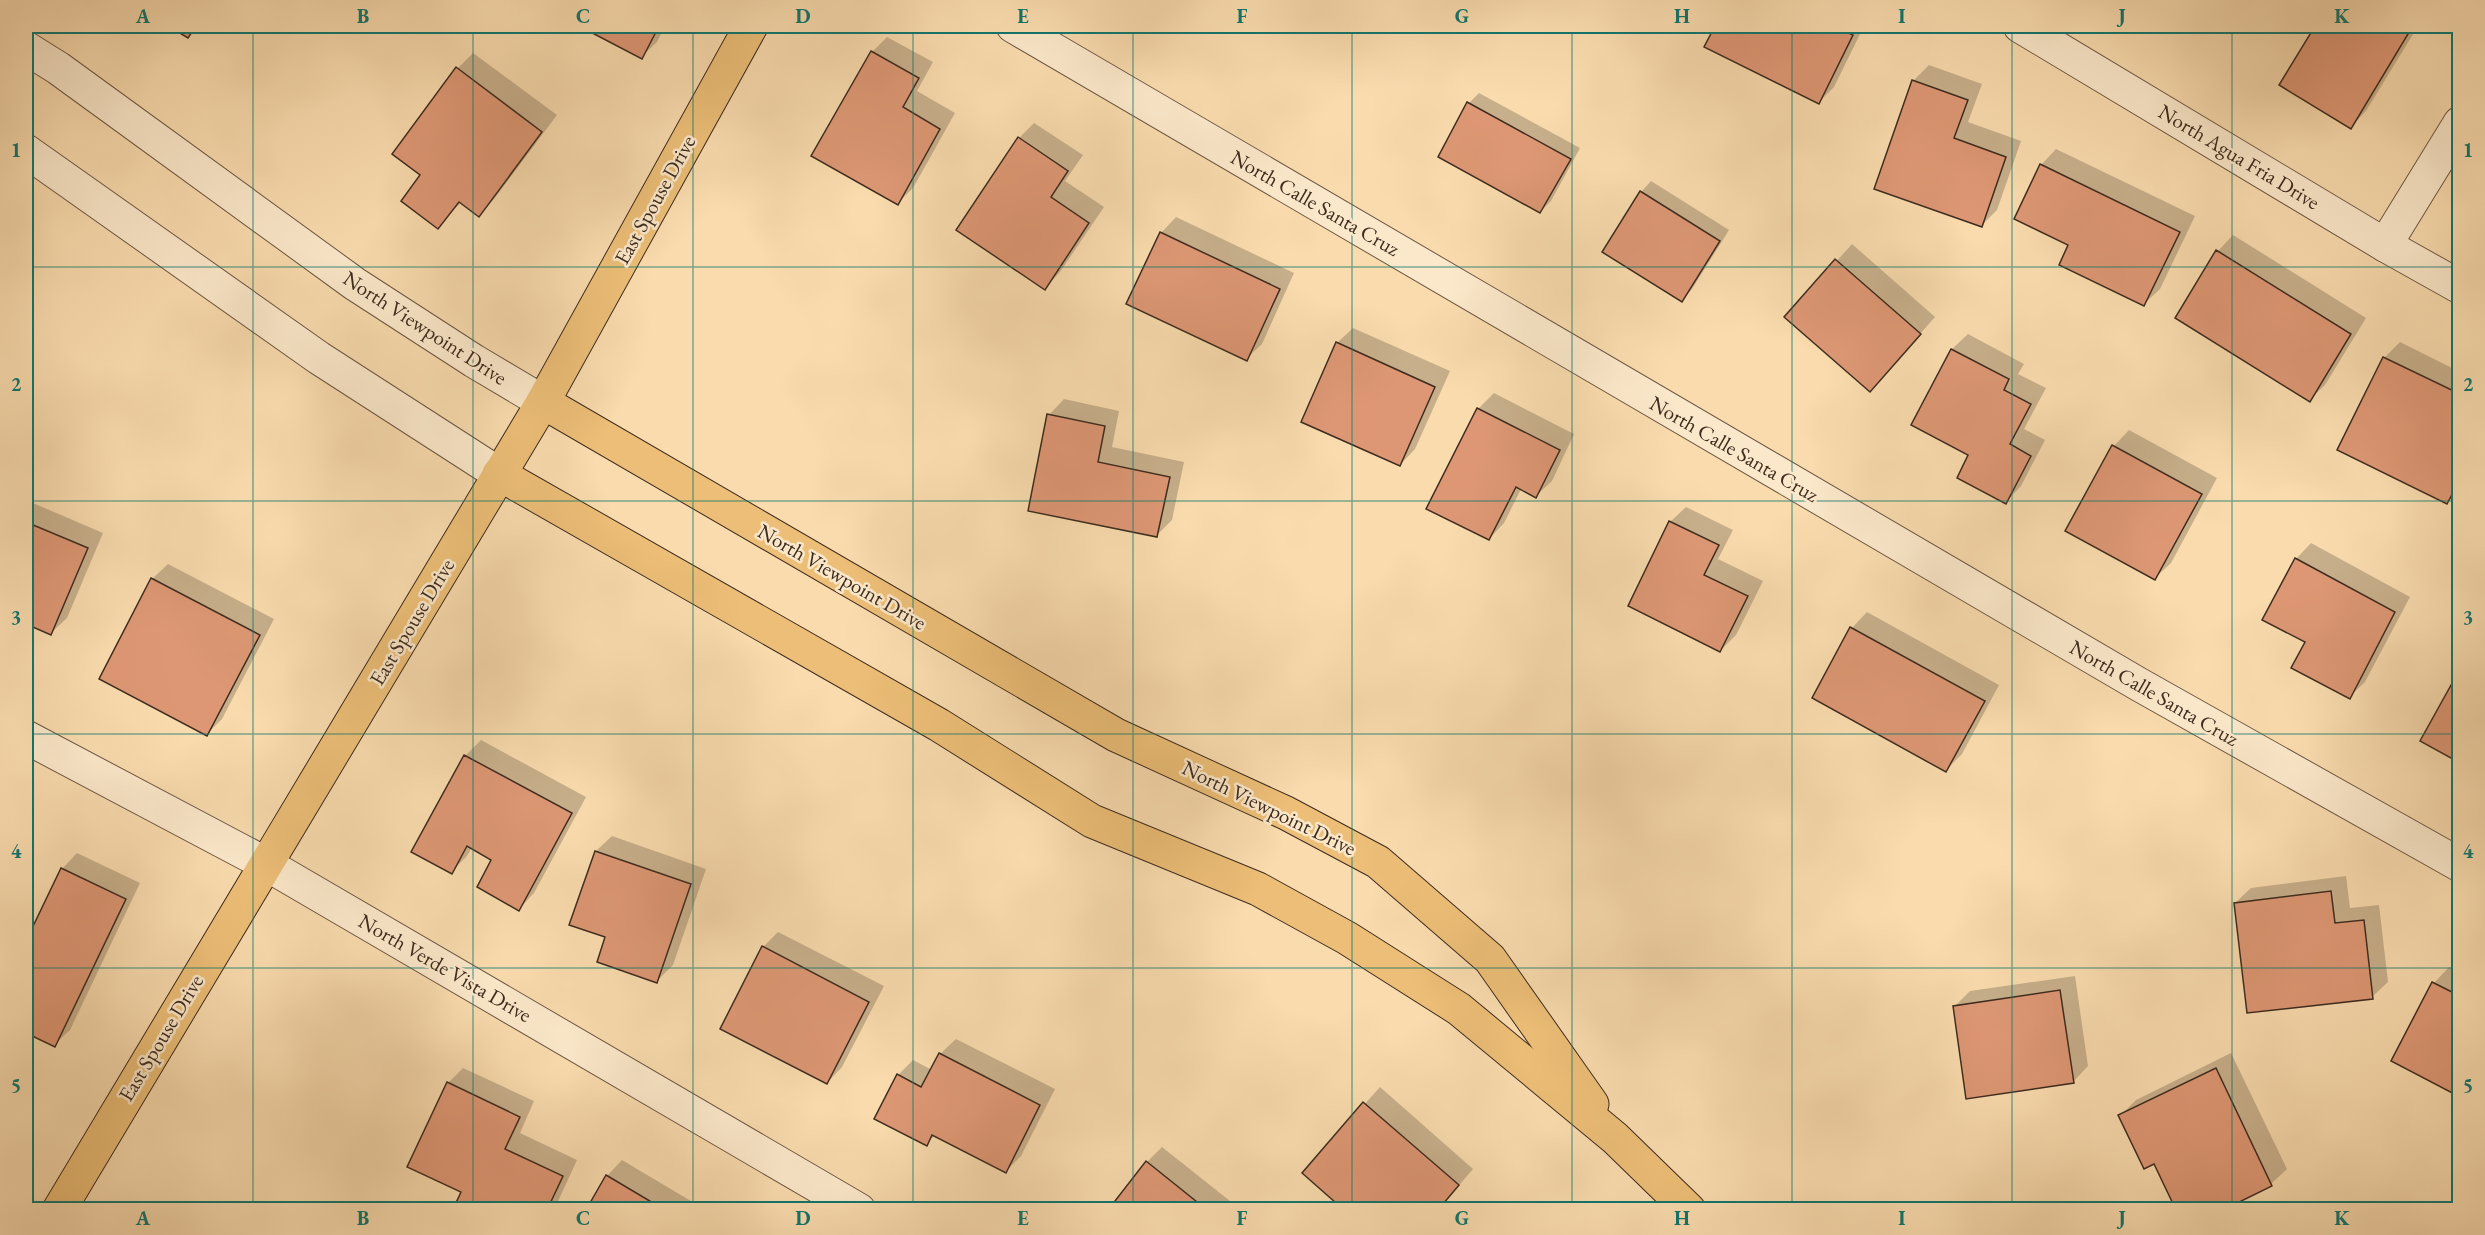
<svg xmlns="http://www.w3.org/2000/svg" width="2485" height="1235" font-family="'EB Garamond',serif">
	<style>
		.shadow { fill: #0003 }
		.building { fill: #dd9774; stroke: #3e2c1f; stroke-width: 1.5 }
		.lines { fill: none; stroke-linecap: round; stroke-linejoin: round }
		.minor-casing { stroke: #6d5843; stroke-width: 35 }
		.major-casing { stroke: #3e2c1f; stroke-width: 35 }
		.minor { stroke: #fbe8ca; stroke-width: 33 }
		.major { stroke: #ecbe77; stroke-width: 33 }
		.grid { fill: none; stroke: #0f766e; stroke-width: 1.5; stroke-opacity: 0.55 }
		.labels { text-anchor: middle; stroke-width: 5; stroke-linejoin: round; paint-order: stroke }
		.street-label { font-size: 21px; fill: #3e2c1f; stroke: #fbe8ca }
		.neatline { fill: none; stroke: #0f766e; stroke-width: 2 }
		.grid-label { font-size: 20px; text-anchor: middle; font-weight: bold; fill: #0f766e }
	</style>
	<rect width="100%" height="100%" fill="#f9dbae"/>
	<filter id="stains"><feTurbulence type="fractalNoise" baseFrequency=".00333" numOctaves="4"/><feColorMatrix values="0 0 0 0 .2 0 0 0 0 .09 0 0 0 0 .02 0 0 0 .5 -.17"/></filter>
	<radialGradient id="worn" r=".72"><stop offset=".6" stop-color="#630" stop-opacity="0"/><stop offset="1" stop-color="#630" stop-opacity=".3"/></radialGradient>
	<!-- shadow -->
	<g class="shadow">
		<polygon points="171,26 199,26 188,36"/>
		<polygon points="582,26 665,26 657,42 641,57"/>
		<polygon points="1716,26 1864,26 1834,87 1819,102 1706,46"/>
		<polygon points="2317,26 2418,26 2366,111 2351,127 2281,85"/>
		<polygon points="887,37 933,62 917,91 955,113 913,188 898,203 872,52"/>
		<polygon points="473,53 557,115 494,199 479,215 461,202 438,227 422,175 458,68"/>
		<polygon points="1929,65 1982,84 1968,122 2021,141 1997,210 1981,226 1913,81"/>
		<polygon points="1479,93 1580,148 1551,201 1540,212 1469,103"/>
		<polygon points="1034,123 1083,155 1065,181 1104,207 1060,272 1045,288 1019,138"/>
		<polygon points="2056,149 2195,216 2160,289 2144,304 2070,244 2041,165"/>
		<polygon points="1651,181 1729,230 1692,289 1682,300 1641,192"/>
		<polygon points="1176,217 1294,273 1262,344 1246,359 1161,233"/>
		<polygon points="2233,235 2366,318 2325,385 2309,400 2177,317 2218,251"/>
		<polygon points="1852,244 1935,317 1870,390 1786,317"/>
		<polygon points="1353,328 1450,371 1415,449 1400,465 1337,343"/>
		<polygon points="1968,334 2024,364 2018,374 2046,388 2024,429 2045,440 2021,486 2006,502 1970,455 1913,424 1952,349"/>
		<polygon points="2400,342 2460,372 2460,490 2447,503 2384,358"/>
		<polygon points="1494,393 1574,434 1552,481 1536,496 1521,489 1504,523 1489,539 1428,508 1478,409"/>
		<polygon points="1064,399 1119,411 1112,447 1184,462 1172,520 1156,536 1049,415"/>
		<polygon points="2129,430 2217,478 2171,563 2155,578 2067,531 2114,446"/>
		<polygon points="26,500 103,533 67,618 51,633 26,622"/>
		<polygon points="1686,507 1733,530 1718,559 1763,581 1736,635 1720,651 1670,522"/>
		<polygon points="2311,543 2410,597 2365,682 2349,697 2307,641 2296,559"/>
		<polygon points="168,564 274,619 222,719 206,735 152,579"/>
		<polygon points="1867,612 1999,685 1962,754 1946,770 1814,697 1852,628"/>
		<polygon points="481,740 586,797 534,893 519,909 493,859 472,847 467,856 451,872 413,852 466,755"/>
		<polygon points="612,836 706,869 673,965 657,981 607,936 571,924 596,851"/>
		<polygon points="77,853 140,883 70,1030 54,1045 26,1031 26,945 62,869"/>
		<polygon points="2346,876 2350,908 2379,905 2388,982 2372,997 2235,903 2251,888"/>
		<polygon points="778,932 884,986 842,1067 827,1083 763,947"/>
		<polygon points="2449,967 2460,972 2460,1095 2393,1060 2434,983"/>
		<polygon points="2075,976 2088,1066 2073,1082 1954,1007 1970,991"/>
		<polygon points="956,1039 1055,1089 1021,1156 1006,1171 935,1135 926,1144 898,1075 913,1060 932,1070 940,1054"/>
		<polygon points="2231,1053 2287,1169 2271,1184 2220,1210 2155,1162 2120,1116 2136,1100"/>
		<polygon points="463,1068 534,1101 520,1133 577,1160 554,1210 463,1210 463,1191 448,1083"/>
		<polygon points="1380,1087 1473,1169 1438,1210 1304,1172"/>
		<polygon points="1162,1147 1240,1209 1240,1210 1109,1210 1147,1162"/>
		<polygon points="622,1160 706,1210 587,1210 607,1176"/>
	</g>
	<!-- building -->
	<g class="building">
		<polygon points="168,26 196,26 188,38"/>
		<polygon points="579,26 659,26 642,59"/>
		<polygon points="1715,26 1833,26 1853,35 1819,104 1704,47"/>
		<polygon points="2315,26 2406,26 2411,29 2351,129 2279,85"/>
		<polygon points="871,51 919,78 903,107 940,129 898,205 811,156"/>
		<polygon points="456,67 542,132 479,217 459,202 438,229 401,201 420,175 392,154"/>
		<polygon points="1912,80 1968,100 1954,138 2006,157 1982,227 1874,189"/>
		<polygon points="1467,102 1571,159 1540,213 1438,157"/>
		<polygon points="1018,137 1068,171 1051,197 1089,223 1045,290 956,230"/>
		<polygon points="2040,164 2180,232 2144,306 2059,265 2068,245 2014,219"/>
		<polygon points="1640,191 1720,241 1682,302 1602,252"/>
		<polygon points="1160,232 1280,289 1247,361 1126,304"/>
		<polygon points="2216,250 2351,334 2310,402 2175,318"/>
		<polygon points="1835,259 1921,334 1870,392 1784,317"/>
		<polygon points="1336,342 1435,387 1400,466 1301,422"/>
		<polygon points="1951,349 2009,379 2004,390 2031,404 2010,444 2031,456 2006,504 1957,478 1968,455 1911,425"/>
		<polygon points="2383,357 2460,394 2460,479 2447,504 2337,450"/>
		<polygon points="1477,408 1560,450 1536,498 1516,487 1489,540 1426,509"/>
		<polygon points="1047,414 1105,426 1098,462 1170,477 1157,537 1028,511"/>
		<polygon points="2112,445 2202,494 2155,580 2065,531"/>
		<polygon points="1669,521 1719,545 1704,575 1748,596 1720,652 1628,606"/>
		<polygon points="26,522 88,548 51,635 26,624"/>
		<polygon points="2295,558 2395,612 2350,699 2291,668 2305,642 2262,620"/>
		<polygon points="151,578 260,635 207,736 99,679"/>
		<polygon points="1850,627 1985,701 1946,772 1812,698"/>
		<polygon points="2460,669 2460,763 2420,741"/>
		<polygon points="464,755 572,813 519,911 477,887 491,860 467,846 452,874 411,852"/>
		<polygon points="595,851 691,884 657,983 597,962 605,937 569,925"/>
		<polygon points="61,868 126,899 55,1047 26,1033 26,941"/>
		<polygon points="2331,891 2335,923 2364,920 2373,999 2247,1013 2234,903"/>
		<polygon points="762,946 869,1002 827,1084 720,1029"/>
		<polygon points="2432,982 2460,996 2460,1097 2391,1061"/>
		<polygon points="2060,990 2074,1083 1966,1099 1953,1006"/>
		<polygon points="939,1053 1040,1105 1006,1173 932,1135 927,1146 874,1119 897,1074 921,1087"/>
		<polygon points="2216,1068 2272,1186 2223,1210 2176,1210 2154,1164 2144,1169 2118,1115"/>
		<polygon points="447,1082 520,1117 505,1149 563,1176 547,1210 459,1210 454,1207 461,1192 407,1167"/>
		<polygon points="1363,1102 1459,1185 1438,1210 1344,1210 1302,1173"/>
		<polygon points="1146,1161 1207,1210 1108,1210"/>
		<polygon points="606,1175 665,1210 586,1210"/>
	</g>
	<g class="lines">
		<defs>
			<g id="minor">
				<polyline points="1013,26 2140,685 2460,865"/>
				<polyline points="2020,26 2385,245 2460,287"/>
				<polyline points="26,48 58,68 355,284 474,361 543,402"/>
				<polyline points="26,151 319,358 499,474"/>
				<polyline points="2385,245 2460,123"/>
				<polyline points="26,737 266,864 859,1210"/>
			</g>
			<g id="major">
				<polyline points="543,402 1116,735 1286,813 1378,862 1490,959 1592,1104"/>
				<polyline points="499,474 939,725 1092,821 1258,889 1347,938 1459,1009 1615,1138 1689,1210"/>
				<polyline points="59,1210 543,402 751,26"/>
			</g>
		</defs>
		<!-- minor casing -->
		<use href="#minor" class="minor-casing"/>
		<!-- major casing -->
		<use href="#major" class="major-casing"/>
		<!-- minor -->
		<use href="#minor" class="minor"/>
		<!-- major -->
		<use href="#major" class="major"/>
	</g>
	<!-- grid -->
	<path class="grid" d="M 253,26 L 253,1210M 473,26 L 473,1210M 693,26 L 693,1210M 913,26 L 913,1210M 1133,26 L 1133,1210M 1352,26 L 1352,1210M 1572,26 L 1572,1210M 1792,26 L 1792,1210M 2012,26 L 2012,1210M 2232,26 L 2232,1210M 26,267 L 2460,267M 26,501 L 2460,501M 26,734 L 2460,734M 26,968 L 2460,968"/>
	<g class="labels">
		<!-- street labels -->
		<g class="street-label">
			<text transform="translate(2239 157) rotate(31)" y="7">North Agua Fria Drive</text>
			<text transform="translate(655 200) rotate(-61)" y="7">East Spouse Drive</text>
			<text transform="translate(1315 203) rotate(30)" y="7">North Calle Santa Cruz</text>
			<text transform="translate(425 328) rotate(33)" y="7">North Viewpoint Drive</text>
			<text transform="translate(1734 449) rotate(30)" y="7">North Calle Santa Cruz</text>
			<text transform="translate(842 577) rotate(30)" y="7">North Viewpoint Drive</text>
			<text transform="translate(412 622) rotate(-59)" y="7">East Spouse Drive</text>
			<text transform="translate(2154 693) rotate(30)" y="7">North Calle Santa Cruz</text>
			<text transform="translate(1269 808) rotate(26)" y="7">North Viewpoint Drive</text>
			<text transform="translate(445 968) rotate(30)" y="7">North Verde Vista Drive</text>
			<text transform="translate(161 1038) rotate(-59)" y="7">East Spouse Drive</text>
		</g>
	</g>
	<!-- margin -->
	<rect width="2485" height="1235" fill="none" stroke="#f9dbae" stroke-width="66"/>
	<rect x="33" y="33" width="2419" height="1169" class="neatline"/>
	<g class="grid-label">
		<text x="143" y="23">A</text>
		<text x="363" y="23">B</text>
		<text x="583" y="23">C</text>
		<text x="803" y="23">D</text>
		<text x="1023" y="23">E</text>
		<text x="1242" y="23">F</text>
		<text x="1462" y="23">G</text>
		<text x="1682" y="23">H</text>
		<text x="1902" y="23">I</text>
		<text x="2122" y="23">J</text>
		<text x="2342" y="23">K</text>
		<text x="16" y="157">1</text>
		<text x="2468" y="157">1</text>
		<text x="16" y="391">2</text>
		<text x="2468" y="391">2</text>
		<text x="16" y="624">3</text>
		<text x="2468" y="624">3</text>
		<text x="16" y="858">4</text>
		<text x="2468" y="858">4</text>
		<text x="16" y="1092">5</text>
		<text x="2468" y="1092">5</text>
		<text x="143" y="1225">A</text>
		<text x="363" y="1225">B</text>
		<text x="583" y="1225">C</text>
		<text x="803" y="1225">D</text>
		<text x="1023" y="1225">E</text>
		<text x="1242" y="1225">F</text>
		<text x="1462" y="1225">G</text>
		<text x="1682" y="1225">H</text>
		<text x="1902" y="1225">I</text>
		<text x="2122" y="1225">J</text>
		<text x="2342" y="1225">K</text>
	</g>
	<rect width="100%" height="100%" filter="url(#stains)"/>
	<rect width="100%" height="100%" fill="url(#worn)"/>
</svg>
